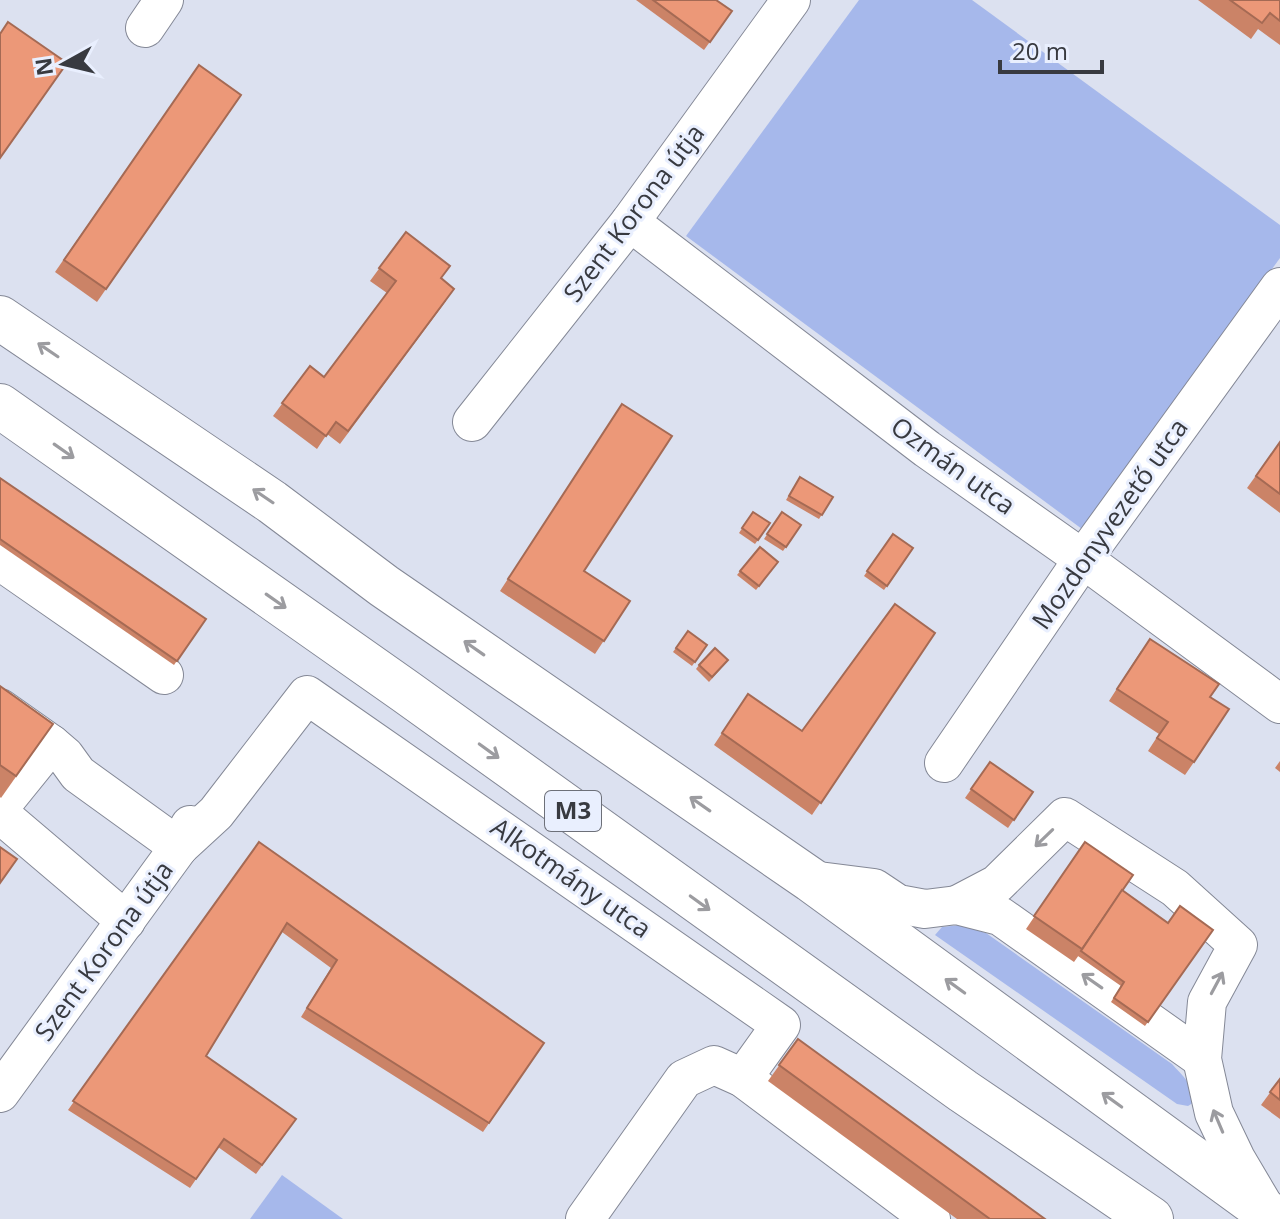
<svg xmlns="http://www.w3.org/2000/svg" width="1280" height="1219" font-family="'Open Sans',sans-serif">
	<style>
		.green { fill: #a6b8eb }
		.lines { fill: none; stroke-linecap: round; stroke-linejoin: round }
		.minor-casing { stroke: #848896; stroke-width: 40 }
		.major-casing { stroke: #848896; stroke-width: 46 }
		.minor { stroke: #fff; stroke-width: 38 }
		.major { stroke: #fff; stroke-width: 44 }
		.wall { fill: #cb8367 }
		.building { fill: #ec9878; stroke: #a56a54; stroke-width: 2 }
		.oneway { stroke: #9c9ca0 }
		.labels { text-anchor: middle; stroke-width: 6; stroke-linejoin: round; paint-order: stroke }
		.shield { fill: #e9effe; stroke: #6d7079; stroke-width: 2 }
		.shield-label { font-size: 24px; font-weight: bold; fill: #383a40 }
		.street-label { font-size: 26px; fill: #383a40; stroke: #e9effe }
	</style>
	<rect width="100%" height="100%" fill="#dce1f0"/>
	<!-- green -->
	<g class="green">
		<polygon points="859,0 972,0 1280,225 1280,258 1082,529 686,236"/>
		<path d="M 961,925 L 986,933 L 1172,1064 C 1182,1075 1194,1086 1196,1101 L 1188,1106 L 1177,1104 L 935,935 L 942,927 Z"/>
		<polygon points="282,1175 343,1219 250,1219"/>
	</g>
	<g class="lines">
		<defs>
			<g id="minor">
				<polyline points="145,28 164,0"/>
				<polyline points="630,222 927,449 1083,559 1280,704"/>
				<polyline points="472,422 630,222 791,0"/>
				<polyline points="0,561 164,675"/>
				<polyline points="0,708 51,744 65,756 78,774 179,847"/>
				<polyline points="944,763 1083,559 1280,287"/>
				<polyline points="0,807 51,744"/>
				<polyline points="0,814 126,921"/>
				<polyline points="179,847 216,813 307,695 781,1025 743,1078"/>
				<polyline points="811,880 874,888 898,904 925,909 957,905 1000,916 1202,1059"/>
				<polyline points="957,905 997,884 1065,817 1175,888 1238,945 1207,1002 1202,1059 1214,1113 1236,1159 1265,1208"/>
				<polyline points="0,1093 179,847 190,825"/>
				<polyline points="585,1219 684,1079 714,1065 743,1078 931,1219"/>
			</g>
			<g id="major">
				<polyline points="0,318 272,502 384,586 811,880 1276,1219"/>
				<polyline points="0,406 405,691 963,1091 1151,1219"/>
			</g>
		</defs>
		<!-- minor casing -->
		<use href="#minor" class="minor-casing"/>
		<!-- major casing -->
		<use href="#major" class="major-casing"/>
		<!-- minor -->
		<use href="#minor" class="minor"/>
		<!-- major -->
		<use href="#major" class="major"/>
	</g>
	<!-- wall -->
	<g class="wall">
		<polygon points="636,0 716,0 732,11 704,50"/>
		<polygon points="1198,0 1280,0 1280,45 1258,29 1251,39"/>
		<polygon points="199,65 241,95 97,302 55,272"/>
		<polygon points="406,232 441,279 446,301 340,444 327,434 317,449 273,416 310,366 324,377 387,293 370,281"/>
		<polygon points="614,416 584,571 630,601 595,654 500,591"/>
		<polygon points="1280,442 1280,513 1247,488"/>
		<polygon points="800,477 833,497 819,519 786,500"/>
		<polygon points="0,478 206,619 174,665 0,545"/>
		<polygon points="753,512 770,523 755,544 739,533"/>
		<polygon points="782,512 801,525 783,551 764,539"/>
		<polygon points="893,534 913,548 884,590 864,576"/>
		<polygon points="760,547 778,562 756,590 737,575"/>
		<polygon points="688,631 707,645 692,666 673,652"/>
		<polygon points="935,633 812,815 714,745 748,694 802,731"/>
		<polygon points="1141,651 1210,697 1194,762 1185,775 1148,751 1159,734 1109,701"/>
		<polygon points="725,664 709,682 696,669 699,665"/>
		<polygon points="0,686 53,724 1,798 0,797"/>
		<polygon points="1280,761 1280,772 1275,768"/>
		<polygon points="990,762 1033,792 1008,828 965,798"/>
		<polygon points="259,842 544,1043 483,1132 301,1017 331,968 282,932 206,1056 296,1119 256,1174 218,1147 190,1188 68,1110"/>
		<polygon points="1085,842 1121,893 1168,923 1213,930 1145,1026 1111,1002 1121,986 1078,956 1081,952 1074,962 1026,929"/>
		<polygon points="798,1039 1045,1219 957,1219 768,1081"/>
		<polygon points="1280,1079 1280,1119 1261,1105"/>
	</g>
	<!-- building -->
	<g class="building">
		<polygon points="653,0 716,0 732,11 710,42"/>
		<polygon points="1230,0 1280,0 1280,21 1270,13 1262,23"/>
		<polygon points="8,22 67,63 0,158 0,34"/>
		<polygon points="199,65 241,95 106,289 64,260"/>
		<polygon points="406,232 450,266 441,278 454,289 348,431 336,422 326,436 282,403 310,366 324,377 396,281 379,268"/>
		<polygon points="622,404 672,436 584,571 630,601 604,641 508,579"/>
		<polygon points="1280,442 1280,494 1256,476"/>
		<polygon points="800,477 833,497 822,515 789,496"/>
		<polygon points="0,478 206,619 177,661 0,539"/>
		<polygon points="753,512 770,523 758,540 742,528"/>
		<polygon points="782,512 801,525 786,547 767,534"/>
		<polygon points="893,534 913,548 887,586 867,571"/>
		<polygon points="760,547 778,562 759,586 740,571"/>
		<polygon points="895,604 935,633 821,803 722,733 748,694 802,731"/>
		<polygon points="688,631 707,645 695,662 676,648"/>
		<polygon points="1150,639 1219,684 1210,697 1229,709 1194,762 1157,738 1168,722 1117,689"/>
		<polygon points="715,648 728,660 712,677 699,665"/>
		<polygon points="0,686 53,724 16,776 0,765"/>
		<polygon points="990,762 1033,792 1014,820 971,789"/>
		<polygon points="259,842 544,1043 489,1123 307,1008 337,960 287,923 206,1056 296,1119 262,1165 224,1139 196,1179 73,1101"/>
		<polygon points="1085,842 1133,875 1082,949 1034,916"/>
		<polygon points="0,847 17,859 0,883"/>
		<polygon points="1122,890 1168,923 1180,906 1213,930 1148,1022 1114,998 1124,982 1081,951"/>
		<polygon points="798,1039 1045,1219 990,1219 779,1065"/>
		<polygon points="1280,1079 1280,1100 1270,1092"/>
	</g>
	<!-- one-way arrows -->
	<defs><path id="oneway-shaft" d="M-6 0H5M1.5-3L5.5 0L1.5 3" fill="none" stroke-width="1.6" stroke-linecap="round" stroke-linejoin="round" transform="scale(2)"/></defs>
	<g class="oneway">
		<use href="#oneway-shaft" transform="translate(48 350) rotate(-146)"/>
		<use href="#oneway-shaft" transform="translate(64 451) rotate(35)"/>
		<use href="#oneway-shaft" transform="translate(263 496) rotate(-146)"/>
		<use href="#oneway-shaft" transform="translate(276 601) rotate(35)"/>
		<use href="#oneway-shaft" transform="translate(474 648) rotate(-145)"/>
		<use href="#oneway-shaft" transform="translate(489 751) rotate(36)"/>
		<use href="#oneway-shaft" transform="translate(700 804) rotate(-145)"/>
		<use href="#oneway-shaft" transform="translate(1044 838) rotate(136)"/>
		<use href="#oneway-shaft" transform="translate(700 903) rotate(36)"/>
		<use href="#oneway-shaft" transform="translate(1092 981) rotate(-145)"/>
		<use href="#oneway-shaft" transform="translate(1217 983) rotate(-62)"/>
		<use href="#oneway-shaft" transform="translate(955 986) rotate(-144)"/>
		<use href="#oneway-shaft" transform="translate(1112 1100) rotate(-144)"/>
		<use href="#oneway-shaft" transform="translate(1218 1121) rotate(-113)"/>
	</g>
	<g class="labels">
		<!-- shield labels -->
		<rect class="shield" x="545" y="791" width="56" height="40" rx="6"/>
		<g class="shield-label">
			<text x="573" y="819">M3</text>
		</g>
		<!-- street labels -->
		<g class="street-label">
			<text transform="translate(634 213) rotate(-53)" y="9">Szent Korona útja</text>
			<text transform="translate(953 466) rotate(36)" y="9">Ozmán utca</text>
			<text transform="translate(1110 524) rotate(-55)" y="9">Mozdonyvezető utca</text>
			<text transform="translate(571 878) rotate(35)" y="9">Alkotmány utca</text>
			<text transform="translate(104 951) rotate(-54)" y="9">Szent Korona útja</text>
		</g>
	</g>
	<!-- north arrow -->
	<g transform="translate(64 64) rotate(262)" stroke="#e9effe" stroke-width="6" paint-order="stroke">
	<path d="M0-6L14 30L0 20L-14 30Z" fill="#383a40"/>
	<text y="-12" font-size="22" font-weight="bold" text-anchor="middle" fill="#383a40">N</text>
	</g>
	<!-- scale -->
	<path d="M1000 60v12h102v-12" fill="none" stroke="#383a40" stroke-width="4"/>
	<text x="1012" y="60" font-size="24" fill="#383a40" stroke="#e9effe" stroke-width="6" paint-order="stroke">20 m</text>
</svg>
